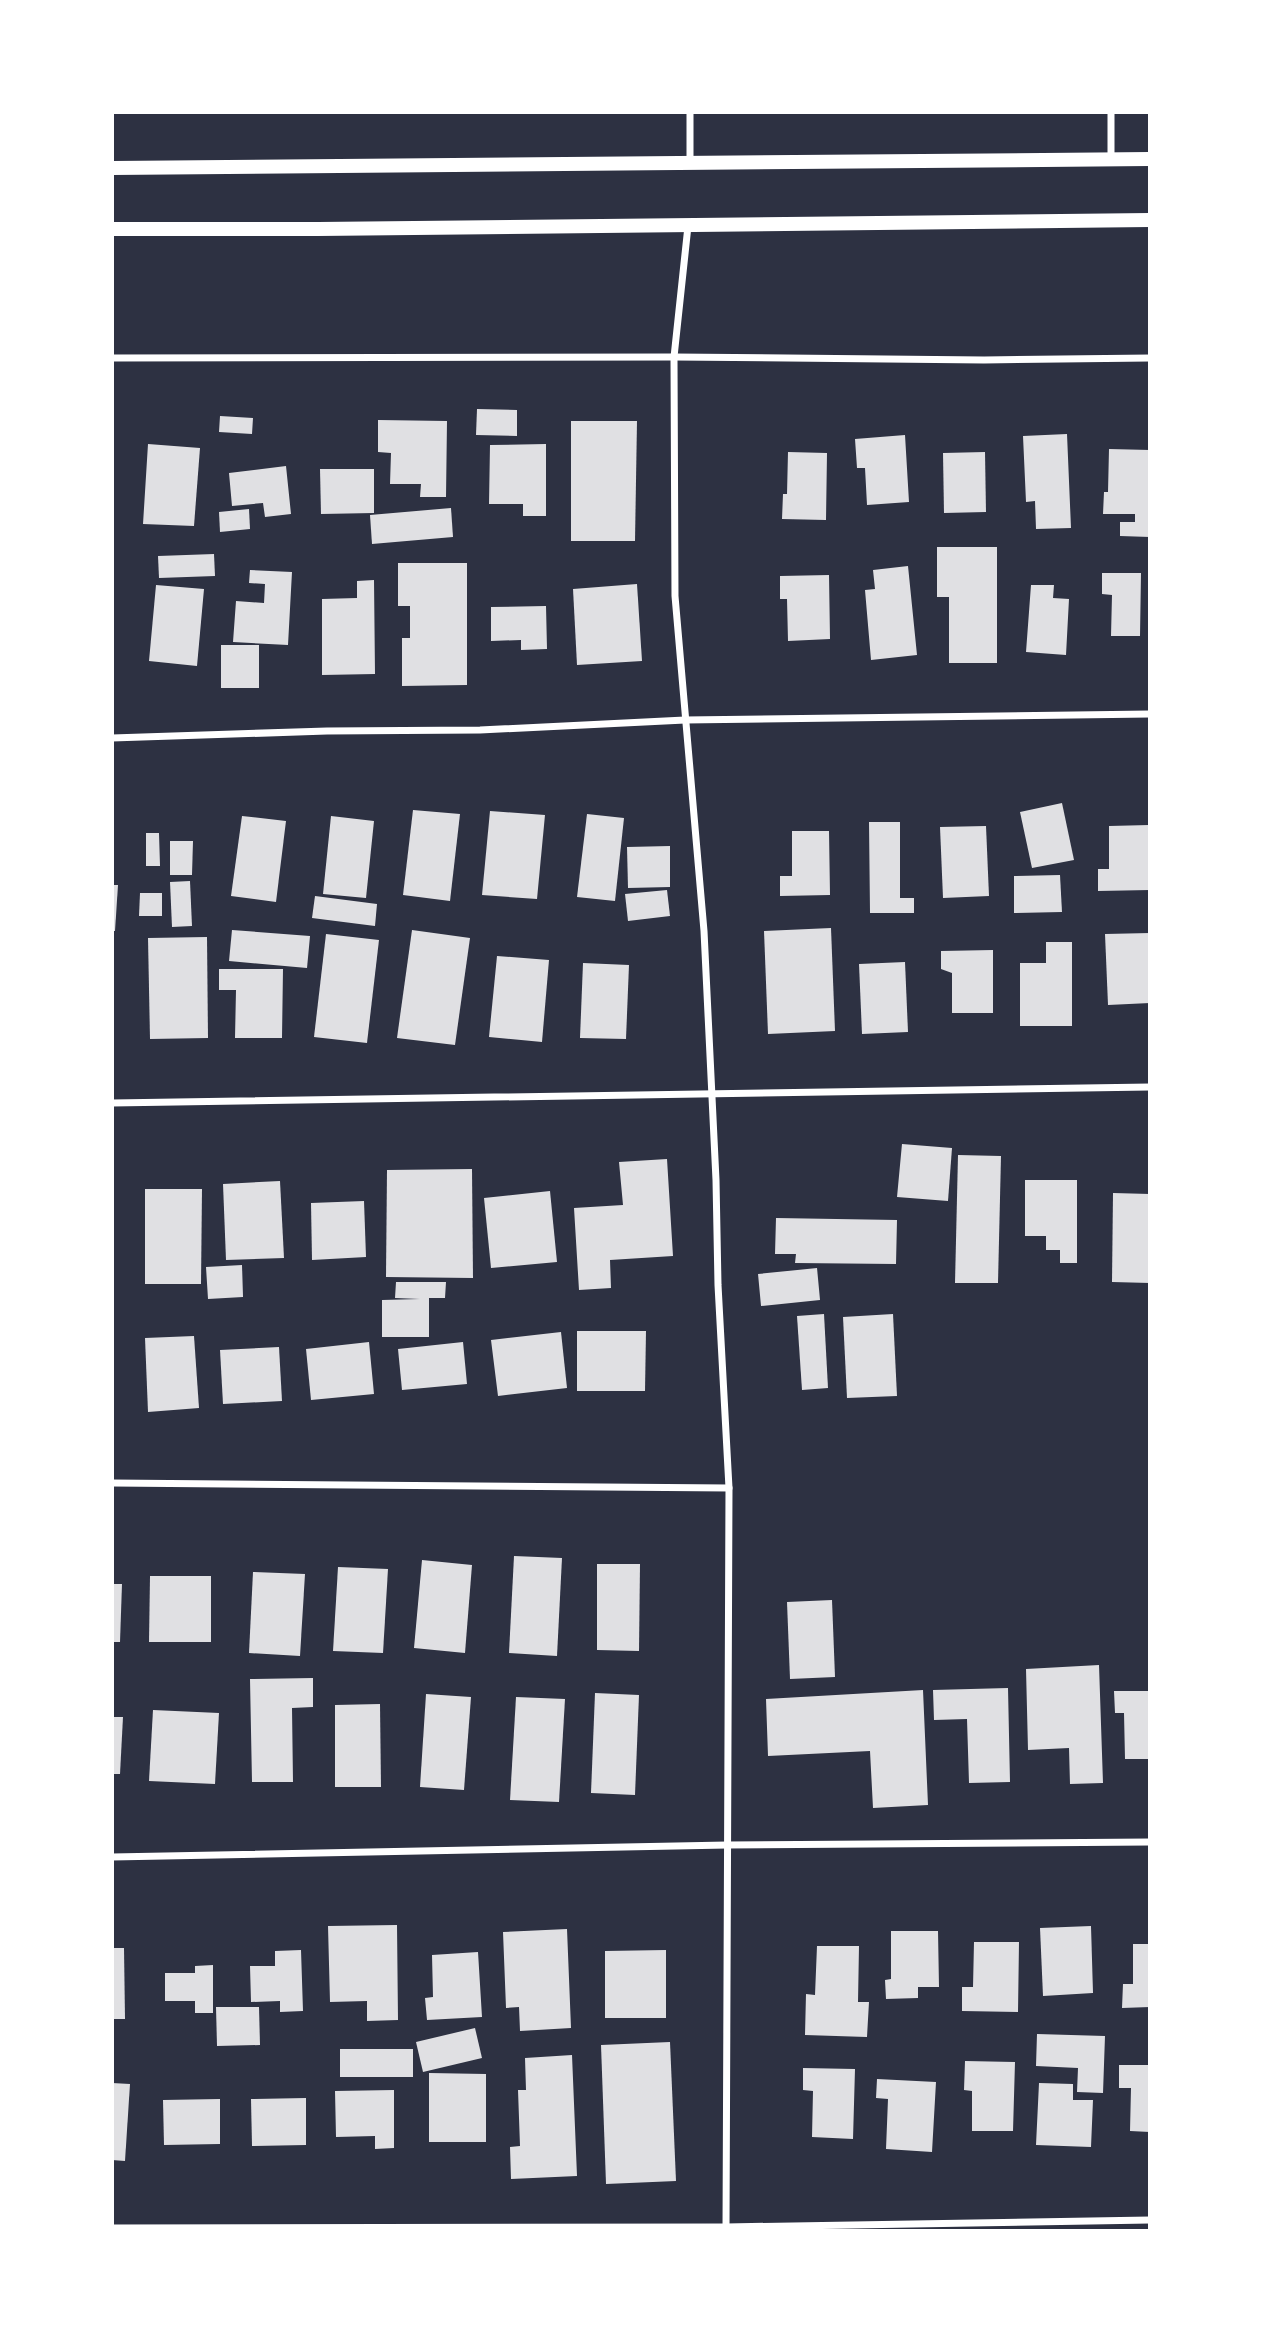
<svg xmlns="http://www.w3.org/2000/svg" width="1262" height="2343" font-family="'Source Sans 3',sans-serif">
	<style>
		.building { fill: #e0e0e3 }
		.lines { fill: none; stroke-linecap: round; stroke-linejoin: round }
		.minor { stroke: #fff; stroke-width: 7 }
		.secondary { stroke: #fff; stroke-width: 14 }
	</style>
	<rect width="100%" height="100%" fill="#2d3142"/>
	<!-- building -->
	<g class="building">
		<polygon points="477,409 517,410 517,436 476,435"/>
		<polygon points="220,416 253,418 252,434 219,432"/>
		<polygon points="378,420 447,421 446,497 420,497 421,484 390,484 391,453 378,452"/>
		<polygon points="571,421 637,421 635,541 571,541"/>
		<polygon points="1067,434 1071,528 1036,529 1035,501 1026,502 1023,436"/>
		<polygon points="905,435 909,502 867,505 865,468 857,468 855,439"/>
		<polygon points="148,444 200,448 194,526 143,524"/>
		<polygon points="546,444 546,516 523,516 523,504 489,504 490,445"/>
		<polygon points="1109,449 1150,450 1150,537 1120,536 1120,522 1135,522 1135,514 1103,514 1104,492 1108,492"/>
		<polygon points="788,452 827,453 826,520 782,519 783,494 787,494"/>
		<polygon points="985,452 986,512 944,513 943,453"/>
		<polygon points="286,466 291,514 265,517 263,503 232,506 229,473"/>
		<polygon points="320,469 374,469 374,513 321,514"/>
		<polygon points="451,508 453,537 372,544 370,515"/>
		<polygon points="249,509 250,529 220,532 219,512"/>
		<polygon points="937,547 997,547 997,663 949,663 949,597 937,597"/>
		<polygon points="214,554 215,576 159,578 158,556"/>
		<polygon points="398,563 467,563 467,685 402,686 402,638 410,638 410,606 398,606"/>
		<polygon points="908,566 917,655 871,660 865,590 875,589 873,570"/>
		<polygon points="250,570 292,572 288,645 233,642 236,601 264,603 265,584 249,583"/>
		<polygon points="1102,573 1141,573 1140,636 1111,636 1112,595 1102,594"/>
		<polygon points="829,575 830,639 788,641 787,599 780,599 780,576"/>
		<polygon points="374,580 375,674 322,675 322,599 357,598 357,581"/>
		<polygon points="637,584 642,661 577,665 573,589"/>
		<polygon points="156,585 204,589 197,666 149,661"/>
		<polygon points="1031,585 1054,585 1053,598 1069,599 1066,655 1026,652"/>
		<polygon points="546,606 547,649 521,650 521,640 491,641 491,607"/>
		<rect x="221" y="645" width="38" height="43"/>
		<polygon points="1062,803 1074,860 1032,868 1020,812"/>
		<polygon points="413,810 460,814 450,901 403,895"/>
		<polygon points="490,811 545,815 537,899 482,895"/>
		<polygon points="587,814 624,818 615,901 577,897"/>
		<polygon points="242,816 286,821 276,902 231,896"/>
		<polygon points="331,816 374,821 366,898 323,894"/>
		<polygon points="869,822 900,822 900,898 914,898 914,913 870,913"/>
		<polygon points="1149,825 1150,890 1098,891 1098,869 1109,869 1109,826"/>
		<polygon points="986,826 989,896 943,898 940,827"/>
		<polygon points="792,831 829,831 830,895 780,896 780,876 792,876"/>
		<polygon points="146,833 159,833 160,866 146,866"/>
		<polygon points="170,841 193,841 192,875 170,875"/>
		<polygon points="670,846 670,887 628,888 627,847"/>
		<polygon points="1060,875 1062,912 1014,913 1014,876"/>
		<polygon points="190,881 192,926 172,927 170,882"/>
		<polygon points="112,885 118,885 115,931 112,931"/>
		<polygon points="667,890 670,916 628,921 625,894"/>
		<polygon points="140,893 162,893 162,916 139,916"/>
		<polygon points="315,896 377,904 375,926 312,918"/>
		<polygon points="831,928 835,1031 768,1034 764,931"/>
		<polygon points="232,930 310,936 307,968 229,961"/>
		<polygon points="412,930 470,938 455,1045 397,1038"/>
		<polygon points="1150,933 1150,1003 1108,1005 1105,934"/>
		<polygon points="326,934 379,940 367,1043 314,1037"/>
		<polygon points="207,937 208,1038 150,1039 148,938"/>
		<polygon points="1046,942 1072,942 1072,1026 1020,1026 1020,963 1046,963"/>
		<polygon points="993,950 993,1013 952,1013 952,973 941,969 941,951"/>
		<polygon points="497,956 549,960 542,1042 489,1037"/>
		<polygon points="905,962 908,1032 862,1034 859,964"/>
		<polygon points="583,963 629,965 626,1039 580,1038"/>
		<polygon points="219,969 283,969 282,1038 235,1038 236,990 219,990"/>
		<polygon points="902,1144 952,1148 948,1201 897,1197"/>
		<polygon points="958,1155 1001,1156 998,1283 955,1283"/>
		<polygon points="667,1159 673,1256 610,1260 611,1288 579,1290 574,1208 623,1205 619,1162"/>
		<polygon points="472,1169 473,1278 386,1277 387,1170"/>
		<polygon points="1025,1180 1077,1180 1077,1263 1060,1263 1060,1250 1046,1250 1046,1236 1025,1236"/>
		<polygon points="280,1181 284,1258 226,1260 223,1184"/>
		<polygon points="145,1189 202,1189 201,1284 145,1284"/>
		<polygon points="550,1191 557,1262 491,1268 484,1198"/>
		<polygon points="1113,1193 1150,1194 1150,1283 1112,1282"/>
		<polygon points="364,1201 366,1257 312,1260 311,1203"/>
		<polygon points="776,1218 897,1220 896,1264 795,1263 796,1254 775,1254"/>
		<polygon points="242,1265 243,1297 208,1299 206,1267"/>
		<polygon points="817,1268 820,1300 761,1306 758,1274"/>
		<polygon points="396,1282 446,1282 445,1298 429,1298 429,1337 382,1337 382,1300 420,1299 395,1298"/>
		<polygon points="824,1314 828,1388 802,1390 797,1316"/>
		<polygon points="893,1314 897,1396 847,1398 843,1317"/>
		<polygon points="577,1331 646,1331 645,1391 577,1391"/>
		<polygon points="561,1332 567,1388 498,1396 491,1340"/>
		<polygon points="194,1336 199,1408 148,1412 145,1338"/>
		<polygon points="369,1342 374,1394 311,1400 306,1349"/>
		<polygon points="463,1342 467,1384 402,1390 398,1349"/>
		<polygon points="279,1347 282,1401 223,1404 220,1350"/>
		<polygon points="514,1556 562,1558 557,1656 509,1653"/>
		<polygon points="422,1560 472,1565 465,1653 414,1648"/>
		<polygon points="597,1564 640,1564 639,1651 597,1650"/>
		<polygon points="338,1567 388,1569 383,1653 333,1651"/>
		<polygon points="253,1572 305,1574 300,1656 249,1653"/>
		<polygon points="150,1576 211,1576 211,1642 149,1642"/>
		<polygon points="112,1584 122,1584 120,1642 112,1642"/>
		<polygon points="832,1600 835,1677 790,1679 787,1602"/>
		<polygon points="1099,1665 1103,1783 1070,1784 1069,1748 1028,1750 1026,1669"/>
		<polygon points="313,1678 313,1707 292,1708 293,1782 252,1782 250,1679"/>
		<polygon points="1008,1688 1010,1782 969,1783 967,1719 934,1720 933,1690"/>
		<polygon points="923,1690 928,1805 873,1808 870,1751 768,1756 766,1699"/>
		<polygon points="1114,1691 1150,1691 1150,1759 1125,1759 1124,1713 1115,1713"/>
		<polygon points="595,1693 639,1695 635,1795 591,1793"/>
		<polygon points="426,1694 471,1697 464,1790 420,1787"/>
		<polygon points="516,1697 565,1699 559,1802 510,1800"/>
		<polygon points="380,1704 381,1787 335,1787 335,1705"/>
		<polygon points="153,1710 219,1713 215,1784 149,1781"/>
		<polygon points="112,1717 123,1717 120,1774 112,1774"/>
		<polygon points="397,1925 398,2020 367,2021 367,2001 330,2002 328,1926"/>
		<polygon points="1091,1926 1093,1993 1043,1996 1040,1928"/>
		<polygon points="567,1929 571,2028 520,2031 519,2007 506,2008 503,1932"/>
		<polygon points="891,1931 938,1931 939,1987 918,1987 918,1998 886,1999 885,1980 891,1979"/>
		<polygon points="974,1942 1019,1942 1018,2012 962,2011 962,1987 973,1987"/>
		<polygon points="1133,1944 1150,1944 1150,2007 1122,2008 1123,1984 1133,1984"/>
		<polygon points="817,1946 859,1946 858,2002 869,2002 867,2037 805,2035 806,1994 815,1995"/>
		<polygon points="112,1948 124,1948 125,2019 112,2019"/>
		<polygon points="301,1950 303,2011 280,2012 280,2001 251,2002 250,1966 275,1966 275,1951"/>
		<polygon points="666,1950 666,2018 605,2018 605,1951"/>
		<polygon points="478,1952 482,2017 427,2020 425,1998 433,1997 432,1955"/>
		<polygon points="213,1965 213,2013 195,2013 195,2001 165,2001 165,1973 195,1973 195,1966"/>
		<polygon points="216,2007 259,2007 260,2045 217,2046"/>
		<polygon points="475,2028 482,2058 423,2072 416,2042"/>
		<polygon points="1037,2034 1105,2036 1103,2093 1077,2092 1078,2068 1036,2066"/>
		<polygon points="670,2042 676,2181 606,2184 601,2045"/>
		<rect x="340" y="2049" width="73" height="28"/>
		<polygon points="572,2055 577,2176 511,2179 510,2147 520,2146 518,2090 526,2090 525,2058"/>
		<polygon points="965,2061 1015,2062 1013,2131 972,2131 972,2091 964,2090"/>
		<polygon points="1119,2065 1150,2065 1150,2132 1130,2131 1131,2088 1119,2088"/>
		<polygon points="803,2068 855,2069 853,2139 812,2137 813,2091 803,2090"/>
		<polygon points="429,2073 486,2074 486,2142 429,2142"/>
		<polygon points="877,2079 936,2082 932,2152 886,2149 888,2099 876,2098"/>
		<polygon points="112,2083 130,2084 125,2161 112,2160"/>
		<polygon points="1039,2083 1073,2084 1073,2100 1093,2100 1091,2147 1036,2145"/>
		<polygon points="394,2090 394,2148 375,2149 375,2136 336,2137 335,2091"/>
		<polygon points="306,2098 306,2145 252,2146 251,2099"/>
		<polygon points="220,2099 220,2144 164,2145 163,2100"/>
	</g>
	<g class="lines">
		<!-- minor -->
		<g class="minor">
			<polyline points="1111,159 1111,112"/>
			<polyline points="690,163 690,112"/>
			<polyline points="688,226 674,357 675,596 704,931 716,1180 718,1285 729,1488 726,2231"/>
			<polyline points="112,358 674,357 984,360 1150,358"/>
			<polyline points="112,738 327,731 480,730 685,720 1150,714"/>
			<polyline points="112,1103 1150,1087"/>
			<polyline points="112,1483 729,1488"/>
			<polyline points="112,1857 727,1845 1150,1842"/>
			<polyline points="112,2228 726,2227 1150,2220"/>
		</g>
		<!-- secondary -->
		<g class="secondary">
			<polyline points="112,168 1150,159"/>
			<polyline points="112,229 318,229 1150,220"/>
		</g>
	</g>
	<!-- border -->
	<rect width="1262" height="2343" fill="none" stroke="#ffffff" stroke-width="228"/>
</svg>
